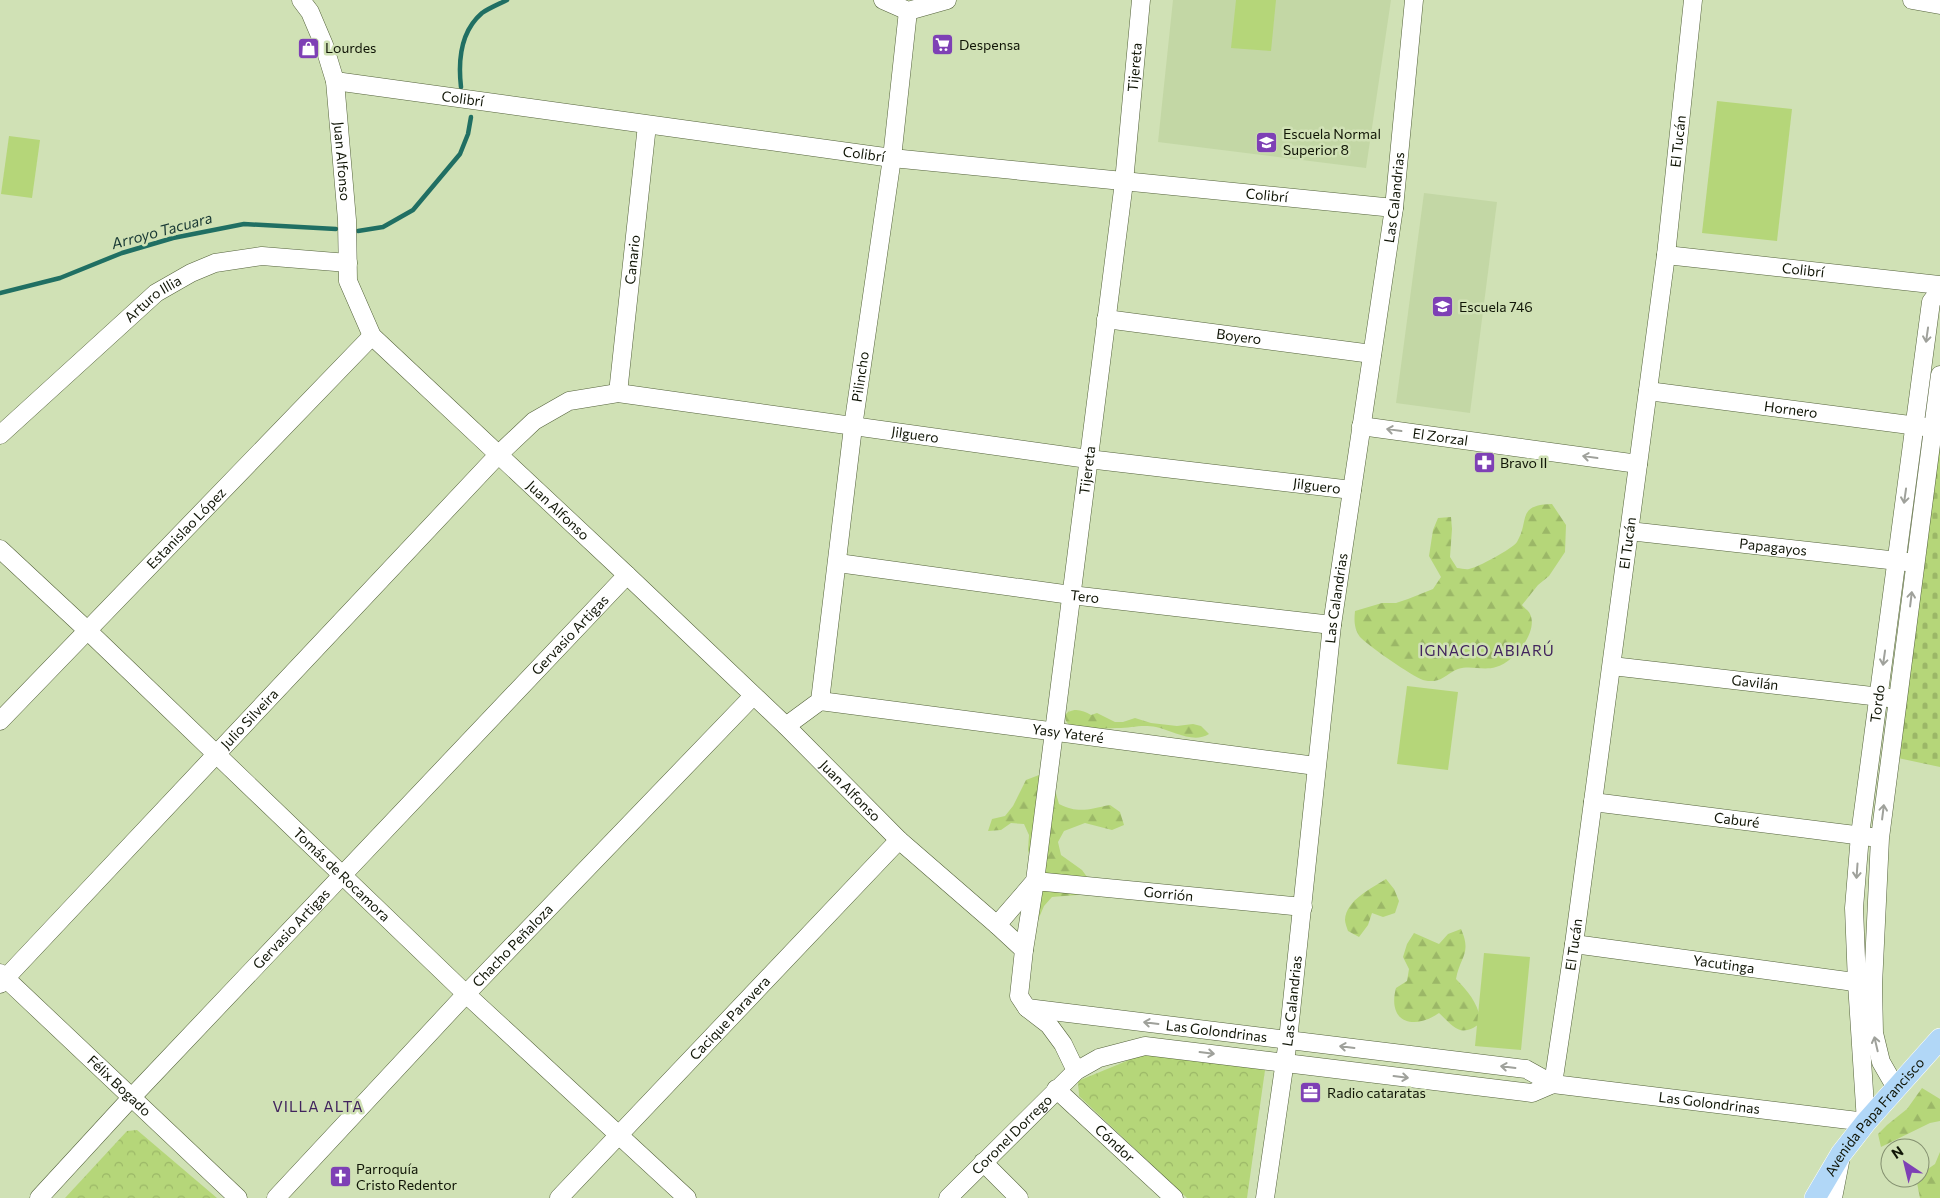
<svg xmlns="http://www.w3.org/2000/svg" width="1940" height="1198" font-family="Commissioner,sans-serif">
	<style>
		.built { fill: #c3d7a5 }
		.forest { fill: url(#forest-firs) }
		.cemetery { fill: url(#cemetery-stones) }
		.park { fill: url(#park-crowns) }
		.pitch { fill: #b5d679 }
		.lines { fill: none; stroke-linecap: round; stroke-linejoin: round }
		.stream { stroke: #206f63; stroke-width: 4.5 }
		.minor-casing { stroke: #54623b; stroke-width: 19 }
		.major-casing { stroke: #fff; stroke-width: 22 }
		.minor { stroke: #fff; stroke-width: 18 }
		.major { stroke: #b1d7f7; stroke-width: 21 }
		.oneway { stroke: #9fa19b }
		.labels { text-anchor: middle; stroke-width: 5; stroke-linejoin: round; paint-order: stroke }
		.poi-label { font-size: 14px; fill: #101506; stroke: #d0e1b5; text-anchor: start }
		.street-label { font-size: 14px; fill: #101506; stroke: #d0e1b5 }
		.water-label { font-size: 15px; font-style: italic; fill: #173733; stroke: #d0e1b5 }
		.neighbourhood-label { font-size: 15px; letter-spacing: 1px; fill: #41245d; stroke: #d0e1b5 }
	</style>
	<defs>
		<pattern id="forest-firs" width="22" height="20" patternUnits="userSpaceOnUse" patternTransform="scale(1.25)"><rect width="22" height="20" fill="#b5d679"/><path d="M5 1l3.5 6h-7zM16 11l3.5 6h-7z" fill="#9bb767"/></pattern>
		<pattern id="cemetery-stones" width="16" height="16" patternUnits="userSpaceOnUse" patternTransform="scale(1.25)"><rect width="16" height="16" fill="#b5d679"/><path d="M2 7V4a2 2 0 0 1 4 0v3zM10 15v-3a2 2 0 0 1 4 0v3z" fill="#9bb767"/></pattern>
		<pattern id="park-crowns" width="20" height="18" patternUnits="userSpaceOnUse" patternTransform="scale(1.25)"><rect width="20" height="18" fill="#b5d679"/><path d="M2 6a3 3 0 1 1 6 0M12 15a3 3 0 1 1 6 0" fill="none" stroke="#9bb767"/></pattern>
	</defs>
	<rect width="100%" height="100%" fill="#d0e1b5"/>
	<!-- built -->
	<g class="built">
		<polygon points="1173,0 1391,0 1366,168 1158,142"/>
		<polygon points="1424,193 1497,202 1470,413 1396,403"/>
	</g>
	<!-- forest -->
	<g class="forest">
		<path d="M 1552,504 L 1566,525 L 1565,552 L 1549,576 L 1538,585 L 1522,605 C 1524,608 1529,611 1530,614 C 1539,632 1513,663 1496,667 C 1483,671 1471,665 1458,669 C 1450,672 1443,680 1434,681 C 1431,681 1425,681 1423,680 C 1413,677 1366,644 1360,637 C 1354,629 1354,620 1355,611 L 1382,603 L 1396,603 L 1408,599 L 1433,589 L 1441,577 L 1429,556 L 1433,530 L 1438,518 L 1451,517 L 1452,529 L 1450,557 L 1457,568 C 1461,568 1466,570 1469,569 C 1477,568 1512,549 1517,542 C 1530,520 1516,505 1552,504 Z"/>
		<path d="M 1070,710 L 1069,712 C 1076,708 1084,711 1091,715 L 1097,713 L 1115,722 L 1123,722 L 1135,718 L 1151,723 L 1177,726 L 1193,724 L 1201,726 L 1209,734 C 1193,744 1174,731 1156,727 C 1141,724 1132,728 1117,728 C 1101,729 1086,728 1070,726 L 1066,721 L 1065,715 Z"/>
		<path d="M 1039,775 L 1052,780 L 1059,804 C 1079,814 1089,809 1110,805 L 1120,812 L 1124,825 L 1112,830 L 1085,823 L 1064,831 L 1058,842 L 1061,855 L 1082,870 L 1090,881 L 1089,894 L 1052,897 L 1044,906 L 1038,920 L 1035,910 L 1031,863 L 1028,850 L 1029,835 L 1024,824 L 1011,823 L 1001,830 L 988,831 L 992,819 L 1005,816 L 1013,806 L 1026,780 Z"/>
		<path d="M 1386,879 L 1394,889 L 1399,901 L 1395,913 L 1383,917 L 1372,913 L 1368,925 L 1359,937 L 1348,931 C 1347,928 1345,923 1345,920 C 1346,900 1372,888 1386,879 Z"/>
		<path d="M 1461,929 C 1472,954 1460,956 1456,979 C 1469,992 1479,1005 1481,1023 C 1460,1038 1455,1028 1439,1013 C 1413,1031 1387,1022 1396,988 L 1407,981 L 1409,969 L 1403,957 L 1407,944 L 1414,933 L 1439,944 L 1448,934 Z"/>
		<polygon points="1922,1088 1940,1099 1940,1121 1930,1123 1881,1147 1878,1134 1887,1125 1907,1109"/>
		<polygon points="1940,1152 1940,1198 1920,1198 1916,1178 1920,1178 1920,1168 1925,1171 1935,1164"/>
	</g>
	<!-- cemetery -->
	<polygon class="cemetery" points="1940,444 1940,767 1898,758"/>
	<!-- park -->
	<g class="park">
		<polygon points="1146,1053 1265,1070 1247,1198 1187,1198 1079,1096 1078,1081"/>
		<polygon points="137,1130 217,1198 65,1198 127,1131"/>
	</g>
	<!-- pitch -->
	<g class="pitch">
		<polygon points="1236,0 1276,0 1271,51 1231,48"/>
		<polygon points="1717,101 1792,109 1777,241 1702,233"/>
		<polygon points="9,136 40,140 32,198 1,194"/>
		<polygon points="1407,686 1458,692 1448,770 1397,764"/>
		<polygon points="1484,953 1530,957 1521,1050 1475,1046"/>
	</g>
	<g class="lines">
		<!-- stream -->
		<g class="stream">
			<path d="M 461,87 C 458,61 461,31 482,13 C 489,8 499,4 507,0"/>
			<polyline points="358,231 383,227 413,210 460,154 468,134 471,117"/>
			<polyline points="0,293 60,278 122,253 173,238 244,224 336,229"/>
		</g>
		<defs>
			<g id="minor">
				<path id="s1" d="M 301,0 L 310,12 L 324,45 L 335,81 L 347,220 L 348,281 L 372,336 L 627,575 L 786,726 L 899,840 L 997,925 L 1024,950 L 1019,996 L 1027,1008 L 1049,1025 L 1063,1044 L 1076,1071"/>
				<polyline points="883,0 908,11 947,0"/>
				<polyline points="1912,0 1940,5"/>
				<path id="s2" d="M 335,81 L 892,158 L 1394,208"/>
				<path id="s3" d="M 1666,255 L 1940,285"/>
				<path id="s4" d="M 1106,319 L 1372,354"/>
				<path id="s5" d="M 1648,391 L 1925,427"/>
				<path id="s6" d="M 618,393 L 647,125"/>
				<path id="s7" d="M 1361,426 L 1638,464"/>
				<path id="s8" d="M 0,435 L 156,293 L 191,273 L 215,263 L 262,256 L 348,263"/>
				<path id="s9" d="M 1629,531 L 1907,562"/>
				<path id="s10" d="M 0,549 L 87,630 L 466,994 L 687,1198"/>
				<path id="s11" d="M 838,563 L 1071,595 L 1332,625"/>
				<path id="s12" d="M 1612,666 L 1889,698"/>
				<path id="s13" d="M 820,701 L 1316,766"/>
				<path id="s14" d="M 0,721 L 372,336"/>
				<path id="s15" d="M 786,726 L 820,701 L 853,427 L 892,158 L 908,11"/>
				<path id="s16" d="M 1593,802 L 1871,837"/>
				<path id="s17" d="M 997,925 L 1035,881 L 1124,182 L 1141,0"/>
				<path id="s18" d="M 1574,944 L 1869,984"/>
				<path id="s19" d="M 1024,950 L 1035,881 L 1303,907"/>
				<path id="s20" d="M 0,973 L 238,1198"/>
				<path id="s21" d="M 0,984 L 498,455 L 534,421 L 569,401 L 618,393 L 1088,459 L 1352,490"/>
				<path id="s22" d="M 1027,1008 L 1526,1069 L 1553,1084 L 1866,1122 L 1857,983 L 1854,908 L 1860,835 L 1931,302 L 1940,290"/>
				<path id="s23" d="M 1553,1084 L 1574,944 L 1666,255 L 1693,0"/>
				<polyline points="1896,1088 1881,1062 1874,1033 1873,985 1880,838 1940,375"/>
				<path id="s24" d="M 1056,1089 L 1174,1198"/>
				<polyline points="983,1162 1019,1198"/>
				<path id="s25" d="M 39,1198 L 131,1098 L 627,575"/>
				<path id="s26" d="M 276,1198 L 466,994 L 753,696"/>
				<path id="s27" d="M 559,1198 L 899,840"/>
				<path id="s28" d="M 948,1198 L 1076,1071 L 1099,1058 L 1145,1046 L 1532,1093 L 1553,1084"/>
				<path id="s29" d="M 1265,1198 L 1288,1040 L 1332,625 L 1394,208 L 1414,0"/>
				<polyline points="1833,1198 1840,1162"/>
			</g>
			<g id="major">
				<path id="s30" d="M 1815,1198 L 1841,1154 L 1866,1122 L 1940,1039"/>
			</g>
		</defs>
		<!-- minor casing -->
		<use href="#minor" class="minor-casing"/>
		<!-- major casing -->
		<use href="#major" class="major-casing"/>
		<!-- minor -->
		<use href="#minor" class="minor"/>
		<!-- major -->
		<use href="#major" class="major"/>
	</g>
	<!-- one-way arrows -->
	<defs><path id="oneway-shaft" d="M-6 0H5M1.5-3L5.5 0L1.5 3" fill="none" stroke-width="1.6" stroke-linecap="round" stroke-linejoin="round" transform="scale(1.25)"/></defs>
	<g class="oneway">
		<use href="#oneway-shaft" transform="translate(1927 335) rotate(98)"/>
		<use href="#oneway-shaft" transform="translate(1394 430) rotate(-172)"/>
		<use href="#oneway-shaft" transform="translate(1590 457) rotate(-172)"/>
		<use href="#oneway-shaft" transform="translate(1905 496) rotate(98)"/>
		<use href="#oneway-shaft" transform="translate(1911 599) rotate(-83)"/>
		<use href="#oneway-shaft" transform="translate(1884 658) rotate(98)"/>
		<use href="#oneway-shaft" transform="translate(1883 812) rotate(-83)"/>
		<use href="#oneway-shaft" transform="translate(1857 871) rotate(94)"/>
		<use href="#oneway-shaft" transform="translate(1151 1023) rotate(-173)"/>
		<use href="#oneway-shaft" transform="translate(1876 1044) rotate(-103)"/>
		<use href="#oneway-shaft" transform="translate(1347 1047) rotate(-173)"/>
		<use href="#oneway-shaft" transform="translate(1207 1053) rotate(7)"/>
		<use href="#oneway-shaft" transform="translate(1508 1067) rotate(-173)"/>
		<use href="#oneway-shaft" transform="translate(1401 1077) rotate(7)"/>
	</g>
	<!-- icons -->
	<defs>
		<symbol id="supermarket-square" viewBox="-11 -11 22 22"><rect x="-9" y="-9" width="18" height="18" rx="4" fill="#7e40b5" stroke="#d0e1b5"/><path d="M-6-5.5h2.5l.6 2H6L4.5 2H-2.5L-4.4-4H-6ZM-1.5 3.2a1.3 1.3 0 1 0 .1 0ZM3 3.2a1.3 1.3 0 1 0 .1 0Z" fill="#fff"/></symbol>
		<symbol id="shop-square" viewBox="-11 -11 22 22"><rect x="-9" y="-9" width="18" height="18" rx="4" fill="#7e40b5" stroke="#d0e1b5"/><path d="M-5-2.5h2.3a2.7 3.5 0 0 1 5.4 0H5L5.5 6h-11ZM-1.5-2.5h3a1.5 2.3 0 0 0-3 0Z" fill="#fff"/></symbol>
		<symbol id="school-square" viewBox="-11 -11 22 22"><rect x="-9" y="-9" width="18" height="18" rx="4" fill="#7e40b5" stroke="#d0e1b5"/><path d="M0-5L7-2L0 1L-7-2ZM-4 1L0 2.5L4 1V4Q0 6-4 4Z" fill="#fff"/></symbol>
		<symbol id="pharmacy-square" viewBox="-11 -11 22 22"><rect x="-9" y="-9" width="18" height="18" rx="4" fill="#7e40b5" stroke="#d0e1b5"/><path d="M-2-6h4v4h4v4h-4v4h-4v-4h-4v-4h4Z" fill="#fff"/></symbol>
		<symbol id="office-square" viewBox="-11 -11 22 22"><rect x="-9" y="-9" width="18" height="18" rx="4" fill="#7e40b5" stroke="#d0e1b5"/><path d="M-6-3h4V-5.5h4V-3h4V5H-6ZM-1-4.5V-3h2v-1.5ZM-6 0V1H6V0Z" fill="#fff"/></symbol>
		<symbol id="church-square" viewBox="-11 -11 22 22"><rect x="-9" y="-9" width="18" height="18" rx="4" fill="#7e40b5" stroke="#d0e1b5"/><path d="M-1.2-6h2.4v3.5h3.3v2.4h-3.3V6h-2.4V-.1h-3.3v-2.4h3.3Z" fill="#fff"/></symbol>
	</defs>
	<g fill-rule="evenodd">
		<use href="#supermarket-square" x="930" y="32" width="25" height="25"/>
		<use href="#shop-square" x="296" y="36" width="25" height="25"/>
		<use href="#school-square" x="1254" y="130" width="25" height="25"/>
		<use href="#school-square" x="1430" y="294" width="25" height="25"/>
		<use href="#pharmacy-square" x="1472" y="450" width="25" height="25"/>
		<use href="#office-square" x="1298" y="1080" width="25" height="25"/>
		<use href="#church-square" x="328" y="1164" width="25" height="25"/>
	</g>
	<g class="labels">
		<!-- poi labels -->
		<g class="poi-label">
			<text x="959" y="50">Despensa</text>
			<text x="325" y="53">Lourdes</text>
			<text x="1283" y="139">Escuela Normal<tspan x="1283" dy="16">Superior 8</tspan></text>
			<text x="1459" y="312">Escuela 746</text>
			<text x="1500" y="468">Bravo II</text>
			<text x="1327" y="1098">Radio cataratas</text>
			<text x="356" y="1174">Parroquía<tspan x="356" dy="16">Cristo Redentor</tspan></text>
		</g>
		<!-- street labels -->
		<g class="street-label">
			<text dy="5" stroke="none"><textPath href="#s17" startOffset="878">Tijereta</textPath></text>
			<text dy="5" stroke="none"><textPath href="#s2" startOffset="129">Colibrí</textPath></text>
			<text dy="5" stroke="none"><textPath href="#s23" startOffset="951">El Tucán</textPath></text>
			<text dy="5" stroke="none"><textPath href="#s2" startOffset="534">Colibrí</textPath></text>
			<text dy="5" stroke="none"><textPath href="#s1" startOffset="169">Juan Alfonso</textPath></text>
			<text dy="5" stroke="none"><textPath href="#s2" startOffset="939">Colibrí</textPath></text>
			<text dy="5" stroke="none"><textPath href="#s29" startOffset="1009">Las Calandrias</textPath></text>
			<text dy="5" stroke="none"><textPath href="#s6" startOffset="134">Canario</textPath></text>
			<text dy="5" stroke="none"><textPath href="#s3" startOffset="138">Colibrí</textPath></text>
			<text dy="5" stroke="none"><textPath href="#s8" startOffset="205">Arturo Illia</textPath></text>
			<text dy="5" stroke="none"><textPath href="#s4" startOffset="134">Boyero</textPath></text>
			<text dy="5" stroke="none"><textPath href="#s15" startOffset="369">Pilincho</textPath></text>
			<text dy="5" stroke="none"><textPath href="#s5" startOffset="144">Hornero</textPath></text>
			<text dy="5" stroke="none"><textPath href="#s21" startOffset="1166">Jilguero</textPath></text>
			<text dy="5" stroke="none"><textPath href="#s7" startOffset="80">El Zorzal</textPath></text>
			<text dy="5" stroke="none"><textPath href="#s17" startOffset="472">Tijereta</textPath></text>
			<text dy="5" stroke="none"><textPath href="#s21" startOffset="1571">Jilguero</textPath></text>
			<text dy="5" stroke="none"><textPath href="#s1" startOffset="604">Juan Alfonso</textPath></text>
			<text dy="5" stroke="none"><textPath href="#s14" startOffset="268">Estanislao López</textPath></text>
			<text dy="5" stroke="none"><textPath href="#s23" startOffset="546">El Tucán</textPath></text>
			<text dy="5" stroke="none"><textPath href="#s9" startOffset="145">Papagayos</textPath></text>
			<text dy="5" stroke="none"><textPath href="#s11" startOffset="249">Tero</textPath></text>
			<text dy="5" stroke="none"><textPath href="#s29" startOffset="604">Las Calandrias</textPath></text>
			<text dy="5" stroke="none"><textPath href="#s25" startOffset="774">Gervasio Artigas</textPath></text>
			<text dy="5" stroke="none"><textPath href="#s12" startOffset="144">Gavilán</textPath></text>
			<text dy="5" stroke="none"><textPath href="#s22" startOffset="1269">Tordo</textPath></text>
			<text dy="5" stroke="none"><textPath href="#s21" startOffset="364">Julio Silveira</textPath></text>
			<text dy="5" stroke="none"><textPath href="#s13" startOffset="250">Yasy Yateré</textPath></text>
			<text dy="5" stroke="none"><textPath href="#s1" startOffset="1009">Juan Alfonso</textPath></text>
			<text dy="5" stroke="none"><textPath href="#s16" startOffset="145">Caburé</textPath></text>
			<text dy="5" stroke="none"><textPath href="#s10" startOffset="472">Tomás de Rocamora</textPath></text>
			<text dy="5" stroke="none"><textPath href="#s19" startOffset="204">Gorrión</textPath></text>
			<text dy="5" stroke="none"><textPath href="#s25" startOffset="369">Gervasio Artigas</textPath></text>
			<text dy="5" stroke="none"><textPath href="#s23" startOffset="141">El Tucán</textPath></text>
			<text dy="5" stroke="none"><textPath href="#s26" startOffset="346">Chacho Peñaloza</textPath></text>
			<text dy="5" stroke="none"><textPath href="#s18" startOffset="151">Yacutinga</textPath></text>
			<text dy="5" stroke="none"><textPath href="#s29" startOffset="199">Las Calandrias</textPath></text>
			<text dy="5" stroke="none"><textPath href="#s27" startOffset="248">Cacique Paravera</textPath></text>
			<text dy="5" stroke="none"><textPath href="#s22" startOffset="191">Las Golondrinas</textPath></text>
			<text dy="5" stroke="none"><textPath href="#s20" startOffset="164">Félix Bogado</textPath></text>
			<text dy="5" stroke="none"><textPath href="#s22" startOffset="691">Las Golondrinas</textPath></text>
			<text dy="5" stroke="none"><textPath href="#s30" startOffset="101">Avenida Papa Francisco</textPath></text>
			<text dy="5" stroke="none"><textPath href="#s28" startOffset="90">Coronel Dorrego</textPath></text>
			<text dy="5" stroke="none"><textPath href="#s24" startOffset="80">Cóndor</textPath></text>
		</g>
		<!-- water labels -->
		<g class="water-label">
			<text transform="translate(162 231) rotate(-15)" y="5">Arroyo Tacuara</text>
		</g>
		<!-- neighbourhood labels -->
		<g class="neighbourhood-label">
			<text x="1487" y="656">IGNACIO ABIARÚ</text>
			<text x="318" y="1112">VILLA ALTA</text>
		</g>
	</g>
	<!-- north arrow -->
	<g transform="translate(1905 1163) rotate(325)"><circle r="24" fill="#d0e1b5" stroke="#838f6f"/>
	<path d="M0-4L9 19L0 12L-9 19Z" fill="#7e40b5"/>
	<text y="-8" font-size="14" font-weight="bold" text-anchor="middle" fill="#101506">N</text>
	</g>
</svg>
